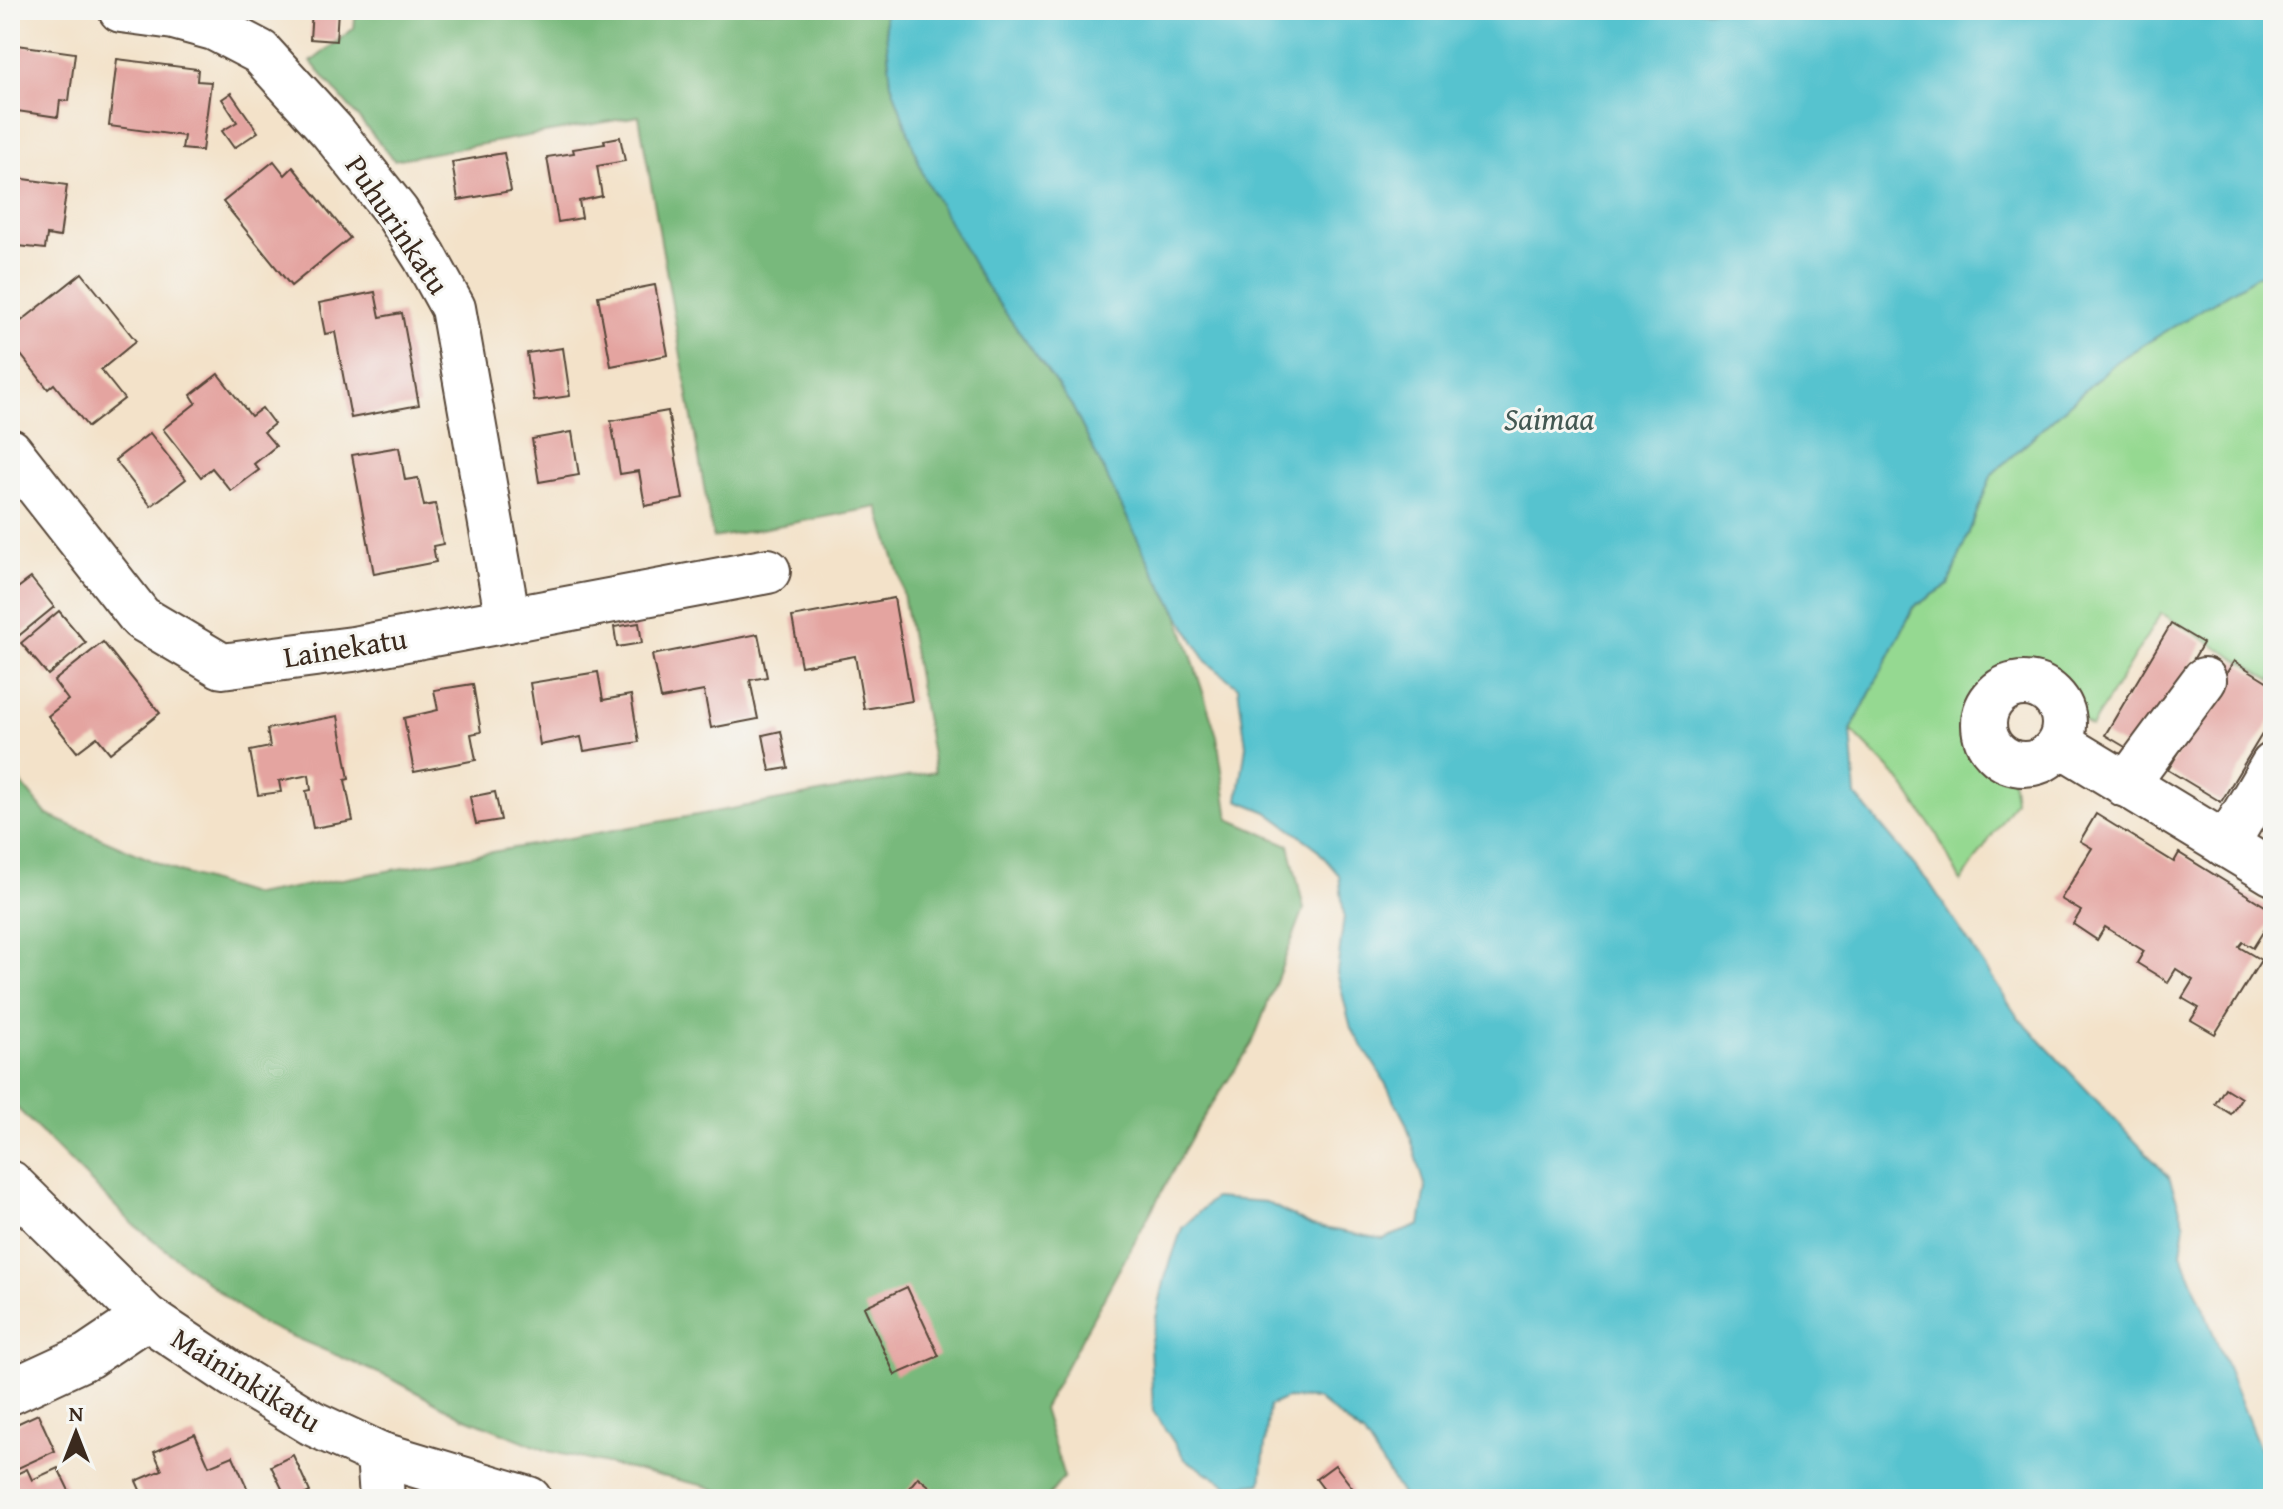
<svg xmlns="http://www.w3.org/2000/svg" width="2283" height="1509" font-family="'Gentium Book Plus',serif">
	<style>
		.green { fill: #95d991; stroke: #688258; stroke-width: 2 }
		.forest { fill: #78b97b; stroke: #5a724c; stroke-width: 2 }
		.water { fill: #56c3cf; stroke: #487676; stroke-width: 2 }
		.building { fill: #e4a4a0 }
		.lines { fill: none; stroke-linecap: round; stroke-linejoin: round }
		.minor-casing { stroke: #574638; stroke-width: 48 }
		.minor { stroke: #fff; stroke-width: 44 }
		.labels { text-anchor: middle; stroke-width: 6; stroke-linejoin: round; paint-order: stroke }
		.street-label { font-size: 30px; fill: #3b2a1e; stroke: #f6f6f2 }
		.water-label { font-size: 32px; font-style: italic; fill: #435853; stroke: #f6f6f2 }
	</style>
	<rect width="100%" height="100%" fill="#f6f6f2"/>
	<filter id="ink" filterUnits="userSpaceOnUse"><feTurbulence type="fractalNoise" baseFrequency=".0125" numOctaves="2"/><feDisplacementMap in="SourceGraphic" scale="16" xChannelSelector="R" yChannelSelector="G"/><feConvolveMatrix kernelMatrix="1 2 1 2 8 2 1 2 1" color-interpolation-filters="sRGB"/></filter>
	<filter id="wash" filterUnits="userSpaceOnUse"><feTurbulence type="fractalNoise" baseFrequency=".006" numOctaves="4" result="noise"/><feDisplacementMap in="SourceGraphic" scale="32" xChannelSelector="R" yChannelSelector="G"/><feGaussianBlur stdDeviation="1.8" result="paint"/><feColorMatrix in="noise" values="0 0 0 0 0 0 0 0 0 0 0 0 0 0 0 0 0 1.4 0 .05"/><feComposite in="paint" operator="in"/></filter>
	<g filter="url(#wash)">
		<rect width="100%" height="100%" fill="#f3e2c9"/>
		<!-- green -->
		<path class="green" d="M 2273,266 L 2273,681 L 2161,613 L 2091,727 C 2081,720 2070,713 2061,705 C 2052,698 2048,690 2037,687 C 1989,670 1963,739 2010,762 L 2015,801 L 1961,882 L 1936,833 L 1898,778 L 1851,730 L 1914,607 L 1948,585 L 1992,474 L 2117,361 Z"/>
		<!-- forest -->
		<polygon class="forest" points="356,10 884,10 891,83 924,176 982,280 1072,406 1153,570 1178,614 1217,736 1229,819 1289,845 1304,909 1252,1044 1197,1127 1043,1409 1064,1477 1046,1499 740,1499 706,1486 548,1451 461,1416 390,1378 258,1322 133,1224 10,1101 10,769 47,815 179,872 254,895 935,772 900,577 878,507 713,538 639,116 394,160 311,62 354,28"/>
		<!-- water -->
		<polygon class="water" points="884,10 2273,10 2273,266 2117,361 1992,474 1948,585 1914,607 1851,730 1856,796 1931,885 2017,1016 2169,1177 2185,1224 2181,1253 2266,1464 2273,1487 2273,1499 1405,1499 1364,1436 1317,1399 1286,1398 1269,1406 1261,1483 1230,1487 1185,1459 1153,1411 1150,1345 1165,1278 1182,1228 1214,1198 1266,1202 1312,1226 1383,1239 1420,1225 1426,1188 1406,1123 1381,1075 1351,1028 1337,973 1344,916 1339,875 1314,846 1267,812 1238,800 1246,746 1238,687 1206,661 1153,570 1072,406 982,280 924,177 891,83"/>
		<g id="blocks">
			<!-- building -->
			<g class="building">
				<polygon points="312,10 338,10 336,41 310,39"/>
				<polygon points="10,44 75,53 69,101 60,100 58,117 10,110"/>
				<polygon points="117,59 198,69 197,81 211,82 202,151 182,149 184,136 109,126"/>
				<polygon points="231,93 258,132 234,148 222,131 237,122 222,99"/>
				<polygon points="620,137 625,161 597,166 602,196 579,201 582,218 558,222 547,157 574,153 573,149 605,144 604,140"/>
				<polygon points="504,153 511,191 458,200 452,162"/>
				<polygon points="274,161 285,175 293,167 350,238 291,286 223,202"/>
				<polygon points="10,177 67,185 60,237 47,235 45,249 10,245"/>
				<polygon points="82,273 136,341 101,370 124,399 88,427 54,384 48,389 10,341 10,330"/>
				<polygon points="655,285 668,355 611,366 598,296"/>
				<polygon points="375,292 380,317 402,313 419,405 351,418 335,332 325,334 319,303"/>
				<polygon points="563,348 570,396 534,401 527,353"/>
				<polygon points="218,374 251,416 262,408 274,424 264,432 276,446 254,464 259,470 231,491 212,468 201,477 163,429 196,403 191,395"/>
				<polygon points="668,411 683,499 645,506 639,471 620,474 611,421"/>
				<polygon points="572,432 579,475 539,482 532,439"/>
				<polygon points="150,433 186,479 151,506 115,460"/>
				<polygon points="399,447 405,480 418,478 424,506 435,504 443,544 433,546 436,562 374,574 352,455"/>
				<polygon points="31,578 54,607 16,638 10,630 10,594"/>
				<polygon points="894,598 912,701 864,709 855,656 801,666 792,617"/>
				<polygon points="59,611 86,643 48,675 21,643"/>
				<polygon points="639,623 642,643 617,647 614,627"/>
				<polygon points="2171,624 2203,643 2137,754 2105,735"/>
				<polygon points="758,634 767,677 750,680 758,719 711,728 704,691 661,699 652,655"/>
				<polygon points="103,642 160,713 110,753 97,737 77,752 48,716 68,700 54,681"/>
				<polygon points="2234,661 2273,685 2273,716 2221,802 2168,770"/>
				<polygon points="598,672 603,700 631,695 639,742 584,751 581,737 540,745 530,683"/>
				<polygon points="473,684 481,732 471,734 476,760 414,772 404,718 438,710 434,690"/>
				<polygon points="338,716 349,779 345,780 353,821 313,828 306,791 311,790 309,775 279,781 281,792 258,795 250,751 270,747 267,729"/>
				<polygon points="781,731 788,768 770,771 763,735"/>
				<polygon points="2273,788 2273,833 2252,821"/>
				<polygon points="495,792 501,820 476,824 470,797"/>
				<polygon points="2096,814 2174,862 2179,853 2273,911 2273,916 2253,948 2243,942 2239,947 2261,960 2215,1034 2191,1020 2199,1008 2182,998 2193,980 2176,969 2168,982 2137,963 2144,951 2105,927 2097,940 2073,924 2081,911 2061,899 2092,848 2080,841"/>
				<polygon points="2225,1088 2241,1098 2231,1114 2215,1104"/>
				<polygon points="907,1287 939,1356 895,1375 864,1307"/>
				<polygon points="38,1414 55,1451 16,1469 10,1456 10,1427"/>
				<polygon points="195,1434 209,1466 233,1456 249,1492 233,1499 174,1499 173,1497 144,1499 136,1481 162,1470 154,1452"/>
				<polygon points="293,1455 310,1492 296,1499 287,1499 271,1466"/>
				<polygon points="1335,1465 1354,1490 1342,1499 1331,1499 1316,1479"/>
				<polygon points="58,1468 73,1499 10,1499 10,1477 27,1469 32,1480"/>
				<polygon points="918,1477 945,1499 900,1499"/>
			</g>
		</g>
	</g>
	<g filter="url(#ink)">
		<use href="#blocks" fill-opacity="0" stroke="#574638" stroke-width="2"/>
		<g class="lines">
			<defs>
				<g id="minor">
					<polyline points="121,10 174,17 214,28 260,52 332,131 397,213 425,257 453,308 508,620"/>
					<polyline points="10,451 141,618 222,666 353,649 768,571"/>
					<circle cx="2024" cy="724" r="40"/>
					<polyline points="2060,744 2273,873"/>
					<polyline points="2126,785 2204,680"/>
					<polyline points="2226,845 2273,765"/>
					<polyline points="10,1183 146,1317 233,1375 312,1423 379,1454 529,1499"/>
					<polyline points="10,1392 88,1356 146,1317"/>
					<polyline points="379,1454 382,1499"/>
				</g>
			</defs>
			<!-- minor casing -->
			<use href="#minor" class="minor-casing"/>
			<!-- minor -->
			<use href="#minor" class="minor"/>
		</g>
	</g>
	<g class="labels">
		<!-- street labels -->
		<g class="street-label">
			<text transform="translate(397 225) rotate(56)" y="10">Puhurinkatu</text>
			<text transform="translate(345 648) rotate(-9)" y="10">Lainekatu</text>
			<text transform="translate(246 1380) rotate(32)" y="10">Maininkikatu</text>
		</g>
		<!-- water labels -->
		<g class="water-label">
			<text x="1549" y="430">Saimaa</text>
		</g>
	</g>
	<!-- margin -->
	<rect width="2283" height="1509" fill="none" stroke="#f6f6f2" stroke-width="40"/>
	<!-- north arrow -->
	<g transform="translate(76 1433)" stroke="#f6f6f2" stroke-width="6" paint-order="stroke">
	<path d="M0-6L14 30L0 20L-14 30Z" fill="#3b2a1e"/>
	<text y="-12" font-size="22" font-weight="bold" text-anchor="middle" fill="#3b2a1e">N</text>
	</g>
</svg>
